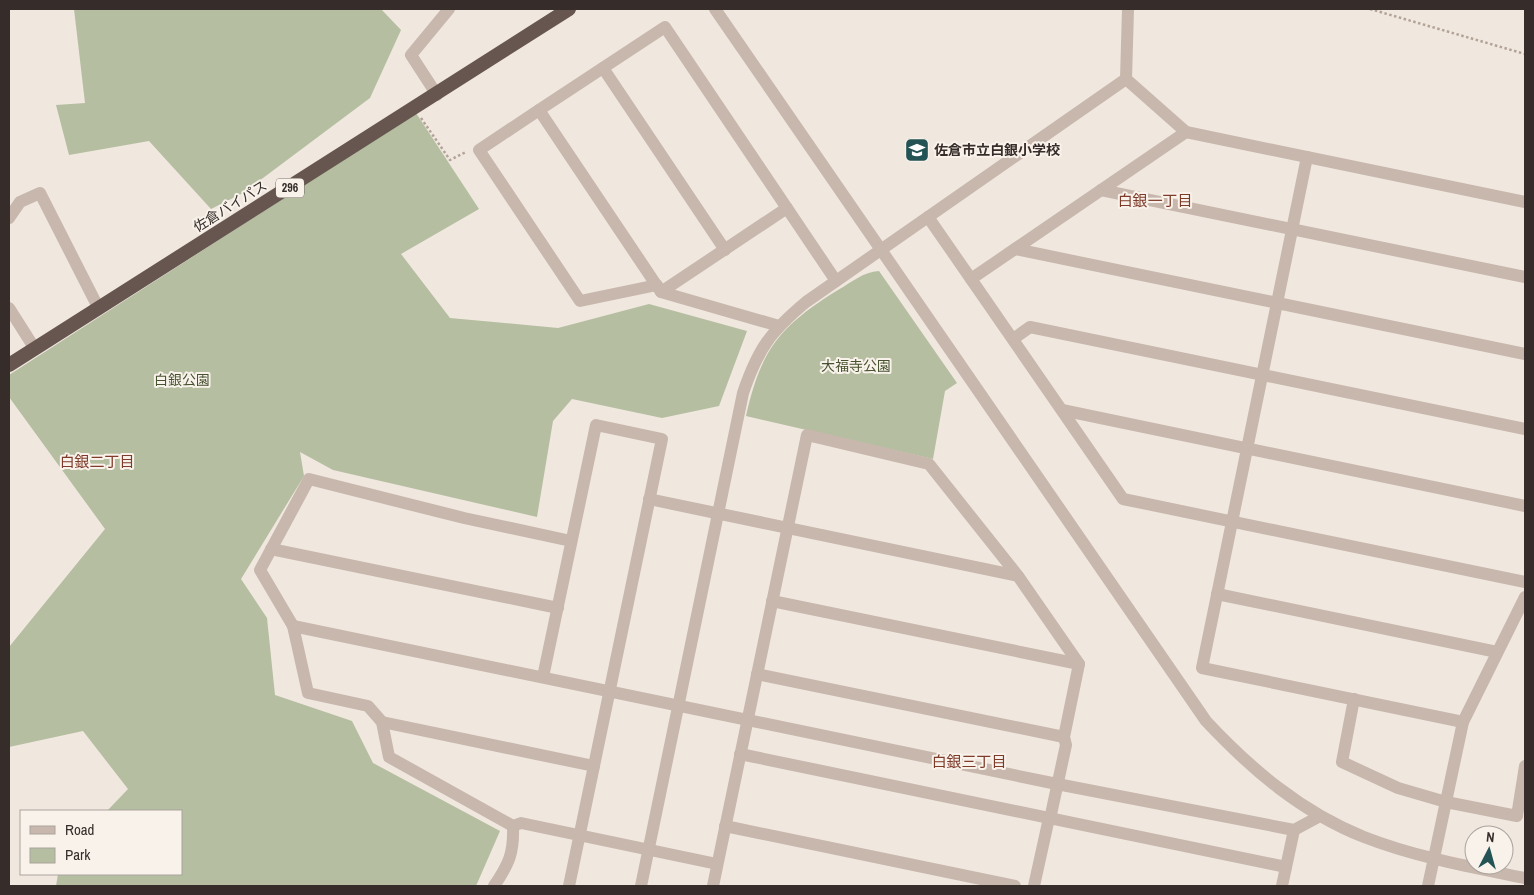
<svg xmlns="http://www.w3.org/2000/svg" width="1534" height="895" font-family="'Archivo Narrow','Noto Sans JP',sans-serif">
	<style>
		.green { fill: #b5bea0 }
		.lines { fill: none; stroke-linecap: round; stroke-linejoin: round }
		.path { stroke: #b3a296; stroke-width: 2.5; stroke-dasharray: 2.5 2.5; stroke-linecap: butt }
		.minor { stroke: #c8b7ac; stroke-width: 12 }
		.tertiary { stroke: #c8b7ac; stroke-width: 12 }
		.trunk { stroke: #66564f; stroke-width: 14 }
		.labels { text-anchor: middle; stroke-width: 4; stroke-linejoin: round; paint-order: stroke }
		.shield { fill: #f8f2eb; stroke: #706864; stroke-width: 1 }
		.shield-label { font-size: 12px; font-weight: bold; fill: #362d2a }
		.poi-label { font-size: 14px; font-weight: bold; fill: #362d2a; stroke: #f8f2eb; text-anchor: start }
		.street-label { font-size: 14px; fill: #362d2a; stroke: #f8f2eb }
		.park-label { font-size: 14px; fill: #475230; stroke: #f8f2eb }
		.neighbourhood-label { font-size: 15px; fill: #7e3b2a; stroke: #f8f2eb }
	</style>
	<rect width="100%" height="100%" fill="#f0e7df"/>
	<!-- green -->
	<g class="green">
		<polygon points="74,9 381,9 401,30 370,98 243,193 211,209 149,141 69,155 56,105 85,103"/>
		<polygon points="416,113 479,209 401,254 450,318 558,328 649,304 747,331 719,406 662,418 572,399 553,421 537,517 333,470 300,452 304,476 241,579 267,618 275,695 352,721 373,763 500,831 476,886 56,886 58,874 181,874 181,811 107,811 128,789 83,731 9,747 9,647 105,529 9,397 9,375"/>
		<path d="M 879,271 L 957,383 L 945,391 L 933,459 L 746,416 C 761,349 780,326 838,290 C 852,282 863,272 879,271 Z"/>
	</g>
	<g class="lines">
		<!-- path -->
		<g class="path">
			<polyline points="1370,9 1525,54"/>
			<polyline points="421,118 450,160 466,152"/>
		</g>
		<!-- minor -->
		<g class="minor">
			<polyline points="1128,9 1126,79 1186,132 1525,202"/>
			<polyline points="603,68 725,250"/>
			<polyline points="437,95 411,55 449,9"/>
			<polyline points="539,110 479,150 580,301 657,285"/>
			<polyline points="1186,132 971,279 1123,499 1525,582"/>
			<polyline points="1307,157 1202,668 1463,722"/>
			<polyline points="1101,190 1525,277"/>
			<polyline points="928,217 971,279"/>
			<polyline points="9,218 20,202 40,193 99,309"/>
			<polyline points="1015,249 1525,354"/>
			<polyline points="661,292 787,208"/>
			<polyline points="9,308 35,349"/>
			<polyline points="779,326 661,292 539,110 665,27 836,281"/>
			<polyline points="1013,339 1030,327 1525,429"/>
			<polyline points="1062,410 1525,506"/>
			<polyline points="649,499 1018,576"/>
			<polyline points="271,549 558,608"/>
			<polyline points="1217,594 1497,652"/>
			<polyline points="772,601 1079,664"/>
			<polyline points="293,626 1057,784 1294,830 1320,816"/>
			<polyline points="757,674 1064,737"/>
			<polyline points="543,677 596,425 662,439 569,886"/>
			<polyline points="1354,699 1342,762 1398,788 1446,802 1517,816 1525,766"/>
			<polyline points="382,722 594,766"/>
			<polyline points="740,754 1286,867"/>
			<polyline points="513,826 389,757 382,722 368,706 308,693 293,626 260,570 309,479 464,518 571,541"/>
			<polyline points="725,826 1015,886"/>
			<path d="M 494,886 C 509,864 514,853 513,826 L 521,823 L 717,864"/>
			<path d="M 641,886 L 743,393 C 758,349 770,332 806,302 L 1126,79"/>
			<polyline points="713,886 807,435 929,464 1018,576 1079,664 1064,737 1066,745 1050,819"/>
			<polyline points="1034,886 1049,818"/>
			<polyline points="1282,886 1294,830"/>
			<polyline points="1428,886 1463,722 1525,597"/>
		</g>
		<!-- tertiary -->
		<path class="tertiary" d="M 715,9 L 1206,721 C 1251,769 1301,812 1364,837 C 1415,857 1471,867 1525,878"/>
		<!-- trunk -->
		<polyline class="trunk" points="9,365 569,9"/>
	</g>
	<!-- icons -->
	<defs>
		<symbol id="school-square" viewBox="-11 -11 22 22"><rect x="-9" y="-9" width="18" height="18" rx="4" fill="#235354" stroke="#f8f2eb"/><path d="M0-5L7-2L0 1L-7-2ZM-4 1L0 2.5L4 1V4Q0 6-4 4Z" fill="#fff"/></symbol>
	</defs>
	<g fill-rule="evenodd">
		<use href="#school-square" x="903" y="136" width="28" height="28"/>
	</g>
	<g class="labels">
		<!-- shield labels -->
		<rect class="shield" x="276" y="178.5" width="28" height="19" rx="4"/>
		<g class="shield-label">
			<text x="290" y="192">296</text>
		</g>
		<!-- poi labels -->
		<g class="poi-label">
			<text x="934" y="155">佐倉市立白銀小学校</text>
		</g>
		<!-- street labels -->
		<g class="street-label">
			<text transform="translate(230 206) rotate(-32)" y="5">佐倉バイパス</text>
		</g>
		<!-- park labels -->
		<g class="park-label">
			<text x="856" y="371">大福寺公園</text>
			<text x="182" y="385">白銀公園</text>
		</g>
		<!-- neighbourhood labels -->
		<g class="neighbourhood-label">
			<text x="1155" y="206">白銀一丁目</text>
			<text x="97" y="467">白銀二丁目</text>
			<text x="969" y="767">白銀三丁目</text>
		</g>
	</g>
	<!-- border -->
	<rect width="1534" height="895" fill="none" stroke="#362d2a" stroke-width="20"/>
	<!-- legend -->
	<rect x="20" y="810" width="162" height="65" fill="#f8f2eb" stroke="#aaa39e"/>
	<rect x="30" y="826" width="25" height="8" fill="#c8b7ac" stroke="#aaa39e"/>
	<text x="65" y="835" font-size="15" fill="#362d2a">Road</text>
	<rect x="30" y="848" width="25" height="15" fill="#b5bea0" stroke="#aaa39e"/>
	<text x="65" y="860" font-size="15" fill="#362d2a">Park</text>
	<!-- north arrow -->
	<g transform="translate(1489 850) rotate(6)"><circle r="24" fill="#f8f2eb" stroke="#aaa39e"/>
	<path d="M0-4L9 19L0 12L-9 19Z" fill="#235354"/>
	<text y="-8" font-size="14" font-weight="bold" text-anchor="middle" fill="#362d2a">N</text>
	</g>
</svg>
